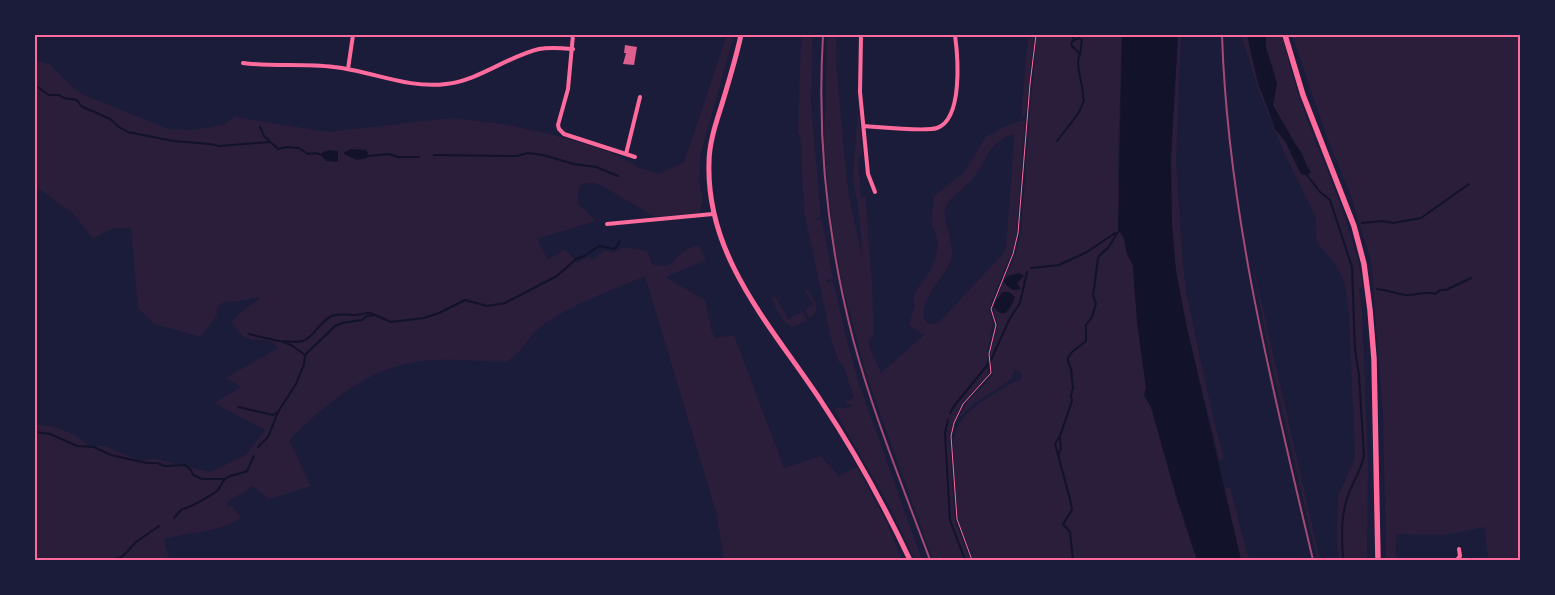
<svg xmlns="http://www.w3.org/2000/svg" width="1555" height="595" font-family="'PT Sans Narrow',sans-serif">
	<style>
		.green { fill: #2a1e3b; fill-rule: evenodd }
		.water { fill: #12122b }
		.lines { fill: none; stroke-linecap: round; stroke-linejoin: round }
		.stream { stroke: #12122b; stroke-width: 2 }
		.building { fill: #dd5f8e }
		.path { stroke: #ff6b9d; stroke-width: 1 }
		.minor { stroke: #ff6b9d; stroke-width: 4 }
		.secondary { stroke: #ff6b9d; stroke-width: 5 }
		.primary { stroke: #ff6b9d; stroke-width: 5.5 }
		.rail { stroke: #a44b75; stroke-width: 2 }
		.neatline { fill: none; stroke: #ff6b9d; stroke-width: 2 }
	</style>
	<rect width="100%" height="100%" fill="#1b1b3a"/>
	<!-- green -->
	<g class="green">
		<path d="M 727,35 L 734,35 L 701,153 L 699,179 L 703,200 L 699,213 L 655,217 L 601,185 C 592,182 587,182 579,186 L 577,204 L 589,213 L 595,221 L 537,239 L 548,260 L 565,249 L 577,263 L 590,256 L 592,260 L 605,250 L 613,253 L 624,247 L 647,251 L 652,264 C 670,270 671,262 684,251 C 688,248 694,247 699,245 L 706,260 L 665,277 L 705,300 L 712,332 L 715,338 L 734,335 L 784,468 L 821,456 L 839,476 L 857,467 L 887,523 L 902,560 L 724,560 L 716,512 L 645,276 C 613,290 564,307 538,329 C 526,340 522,353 506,362 C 478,361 449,358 422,361 C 369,366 325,405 289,440 L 311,486 L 269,499 L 253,486 L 226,503 L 229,507 L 232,505 L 241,518 C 218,533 189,532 164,539 L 169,560 L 35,560 L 35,424 C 58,427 72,431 89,446 L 105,446 L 138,460 L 156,459 L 210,472 L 246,455 L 265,430 L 214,403 L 241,387 L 226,378 L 278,348 C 269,336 257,343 245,337 C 239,334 235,326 231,321 L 245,309 L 259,299 L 258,297 C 251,299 244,300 237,301 C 228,302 215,301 217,315 L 201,337 L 155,324 L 138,309 L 131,228 C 114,227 107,230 93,239 L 74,214 L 35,186 L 35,60 L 49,64 L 66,81 L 82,94 L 168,129 L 192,130 L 223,125 L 235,117 L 328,132 L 451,118 L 503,124 L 549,134 L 596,147 L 617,155 L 640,168 L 659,174 L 684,162 Z"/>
		<polygon points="801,35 813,35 811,102 821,217 816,218 816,220 822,220 833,279 826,280 826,282 833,281 846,337 859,384 922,560 915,560 890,507 834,409 852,407 850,404 843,402 854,398 843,365 839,362 831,338 804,211 800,134 798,134"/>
		<path d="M 827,35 L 837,35 L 836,59 L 845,161 L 849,196 L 862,256 L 860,220 L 853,177 L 858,105 L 862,155 L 858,158 L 861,198 L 865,196 L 866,203 L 872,284 L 874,334 L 868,343 L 881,373 L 924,335 L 909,325 L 915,304 L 913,303 C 913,286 932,277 933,261 L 935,260 L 938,244 L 934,228 L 931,226 L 934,196 L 965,171 L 986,136 L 994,134 L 1001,128 L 1022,121 L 1025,121 L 1025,124 L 1016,239 L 1014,247 L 992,300 L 989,310 L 993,324 L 987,352 L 988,375 L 961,404 L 949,435 L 955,522 L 971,560 L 933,560 L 867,377 L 841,280 L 843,279 L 843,277 L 841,277 L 834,240 L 826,167 L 828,164 L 826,162 L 824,145 ZM 1013,134 L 1014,139 L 1006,248 L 1004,253 L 941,320 L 936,324 L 927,323 C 913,308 943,277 950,263 C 958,246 940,220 946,206 C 950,197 966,187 973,179 C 981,169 985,156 994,146 C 1000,140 1005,137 1013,134 Z"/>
		<polygon points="1031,35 1034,35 1026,112 1025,115 1021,117 1028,38 1031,38"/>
		<path d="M 1037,35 L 1122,35 L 1118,159 L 1119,204 L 1122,233 L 1127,254 L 1133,265 L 1135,295 L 1146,388 L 1144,395 L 1151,407 L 1177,499 L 1197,560 L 974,560 L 960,526 L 957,512 L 953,443 C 955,412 990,397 1014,382 L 1021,379 L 1022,376 L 1021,373 L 1015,370 L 1012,376 L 1012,379 L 972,405 L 962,416 L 960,416 L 967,402 L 989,380 L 993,373 L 990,355 L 998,325 L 993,308 L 1016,253 L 1021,234 L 1029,120 Z"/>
		<path d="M 1178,35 L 1181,35 L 1176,163 L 1183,263 L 1186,292 L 1214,421 L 1224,459 L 1219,460 C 1205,397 1186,335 1176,271 C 1165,193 1173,113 1178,35 Z"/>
		<path d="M 1241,35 L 1247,35 L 1258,83 L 1268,109 L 1275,129 L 1285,141 L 1301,174 L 1302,174 L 1276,124 L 1249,35 L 1283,35 C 1298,122 1349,199 1363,287 L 1359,288 L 1362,309 L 1368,464 L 1367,560 L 1339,560 L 1337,540 L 1338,497 L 1355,457 L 1349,317 L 1345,284 L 1335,263 L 1317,243 L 1315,216 L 1282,148 L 1260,94 Z"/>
		<polygon points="1292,35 1520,35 1520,560 1488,560 1485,527 1443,535 1397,534 1395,553 1399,560 1386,560 1383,415 1371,261 1351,196 1328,140"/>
		<polygon points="1251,257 1320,560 1317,560 1268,349"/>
		<path d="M 808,289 C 814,300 823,310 810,318 L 805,310 L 813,304 L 805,291 Z"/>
		<path d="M 775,296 L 788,319 L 802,312 L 807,320 C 803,322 797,327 793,327 C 784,326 775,305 771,298 Z"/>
		<polygon points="1230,487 1249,560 1241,560 1224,488"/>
	</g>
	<!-- water -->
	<g class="water">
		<polygon points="1122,35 1178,35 1171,158 1172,224 1176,271 1187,328 1241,560 1197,560 1177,499 1151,407 1144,395 1146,388 1137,322 1133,265 1127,254 1124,238 1118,229"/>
		<path d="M 1247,35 L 1266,35 L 1266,47 L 1277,83 L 1273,105 L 1296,145 C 1304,153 1304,164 1311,172 L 1307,175 L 1301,174 L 1285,141 L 1275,129 L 1268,109 L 1258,83 Z"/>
		<polygon points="352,149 366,150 368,153 367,158 357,160 344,154 344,152"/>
		<polygon points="329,150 338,151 338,162 326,161 321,155 323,152"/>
		<polygon points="1019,273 1024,276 1017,283 1021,289 1013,290 1006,285 1004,281 1008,276"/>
		<path d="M 1003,292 L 1009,292 L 1015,297 C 1011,307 1005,322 994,307 L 995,302 Z"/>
	</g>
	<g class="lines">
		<!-- stream -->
		<g class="stream">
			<polyline points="1074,40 1079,38 1082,40 1080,54"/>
			<polyline points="35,85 49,95 59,95 64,98 77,100 81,106 110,119 119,127 128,132 173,141 210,144 219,146 270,142"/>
			<polyline points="260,127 264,136 278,149 287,147 299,148 308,154 315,153 323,155"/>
			<path d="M 1057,141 L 1078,114 L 1084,101 L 1083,98 C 1084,84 1074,66 1080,54 L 1072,46 L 1071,43 L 1074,40 L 1072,35"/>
			<polyline points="434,155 517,156 528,153 543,155 574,164 596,167 618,176"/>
			<polyline points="368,156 389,154 398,157 419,157"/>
			<path d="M 1307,175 L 1320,192 L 1330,200 L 1352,267 L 1355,350 L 1359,375 L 1364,456 C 1361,470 1354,480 1349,493 C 1340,515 1342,537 1343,560"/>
			<polyline points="1362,223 1383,221 1393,223 1421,218 1469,184"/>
			<polyline points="1031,268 1059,265 1087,252 1115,233"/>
			<path d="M 1377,289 C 1388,290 1397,294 1406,295 C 1416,295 1427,291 1436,294 L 1440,290 L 1446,290 L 1471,278"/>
			<polyline points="249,334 278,341"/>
			<path d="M 279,341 C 287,341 296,343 303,341 C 313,338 320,321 332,316 C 339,313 347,315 355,315 C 362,315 367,311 373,314"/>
			<polyline points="283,342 291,345 305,355"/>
			<polyline points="238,407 273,415 278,412"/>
			<polyline points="950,413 954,406 990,362 1010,318 1020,303 1027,272"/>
			<polyline points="948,420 945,433 950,520 965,560"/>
			<polyline points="35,432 50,434 77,446 94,447 111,455 147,463 157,463 165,466 185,465 191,470 193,475 202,479 225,479"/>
			<polyline points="258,447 268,437 278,412 296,384 304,364 305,355 335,326 342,323 362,320 367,316 375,315 391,322 424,318 439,313 465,300 487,306 505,303 557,276 576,259 584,256 599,246 615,249 620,241"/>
			<polyline points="1058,455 1055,444 1059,437"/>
			<path d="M 174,518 L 182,509 C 188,509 212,495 218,490 C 221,486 223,479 228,477 C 234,474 241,474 247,471 L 254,456"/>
			<polyline points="111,560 122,557 136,542 159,526"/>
			<path d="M 1073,560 L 1070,532 L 1063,524 L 1072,510 L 1070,499 L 1058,455 L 1061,449 L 1060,436 L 1072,401 L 1071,395 L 1073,388 L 1071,369 L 1068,362 L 1068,358 L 1072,352 L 1086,341 L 1086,325 L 1092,317 L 1096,303 L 1093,296 L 1098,258 C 1101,253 1103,252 1107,249 C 1113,243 1114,235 1120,230"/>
		</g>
	</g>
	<!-- building -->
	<polygon class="building" points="625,45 637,47 634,65 623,64 626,53 624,53"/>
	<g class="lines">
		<!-- path -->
		<polyline class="path" points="972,560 957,519 951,436 954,423 963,404 991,373 989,354 996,325 991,309 1013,254 1018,233 1030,84 1036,35"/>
		<!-- minor -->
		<g class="minor">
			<polyline points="573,35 568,89 558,125 559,129 564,134 635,157"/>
			<polyline points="861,35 860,92 868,174 875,192"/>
			<path d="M 243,63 C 273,67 303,63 334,67 C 372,71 407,89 446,84 C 480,80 506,57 539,49 C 550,47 561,48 573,49"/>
			<polyline points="348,69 353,35"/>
			<path d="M 864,126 C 880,127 925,132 937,128 C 963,119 958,57 955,35"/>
			<polyline points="626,154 640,97"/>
			<polyline points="607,224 713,214"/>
			<polyline points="1457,560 1460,556 1459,549"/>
		</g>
		<!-- secondary -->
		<path class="secondary" d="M 741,35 C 736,58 729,81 722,104 C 716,123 709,143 709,163 C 706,258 773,328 821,401 C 855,452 884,505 910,560"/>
		<!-- primary -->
		<polyline class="primary" points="1285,35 1303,95 1354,226 1364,264 1370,310 1374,359 1378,560"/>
		<!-- rail -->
		<g class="rail">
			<path d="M 823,35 C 817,137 827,239 853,339 C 873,414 903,487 930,560"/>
			<path d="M 1222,35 C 1228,214 1272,386 1313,560"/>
		</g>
	</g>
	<!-- border -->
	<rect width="1555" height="595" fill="none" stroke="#1b1b3a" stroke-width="72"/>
	<rect x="36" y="36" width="1483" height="523" class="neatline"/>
</svg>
